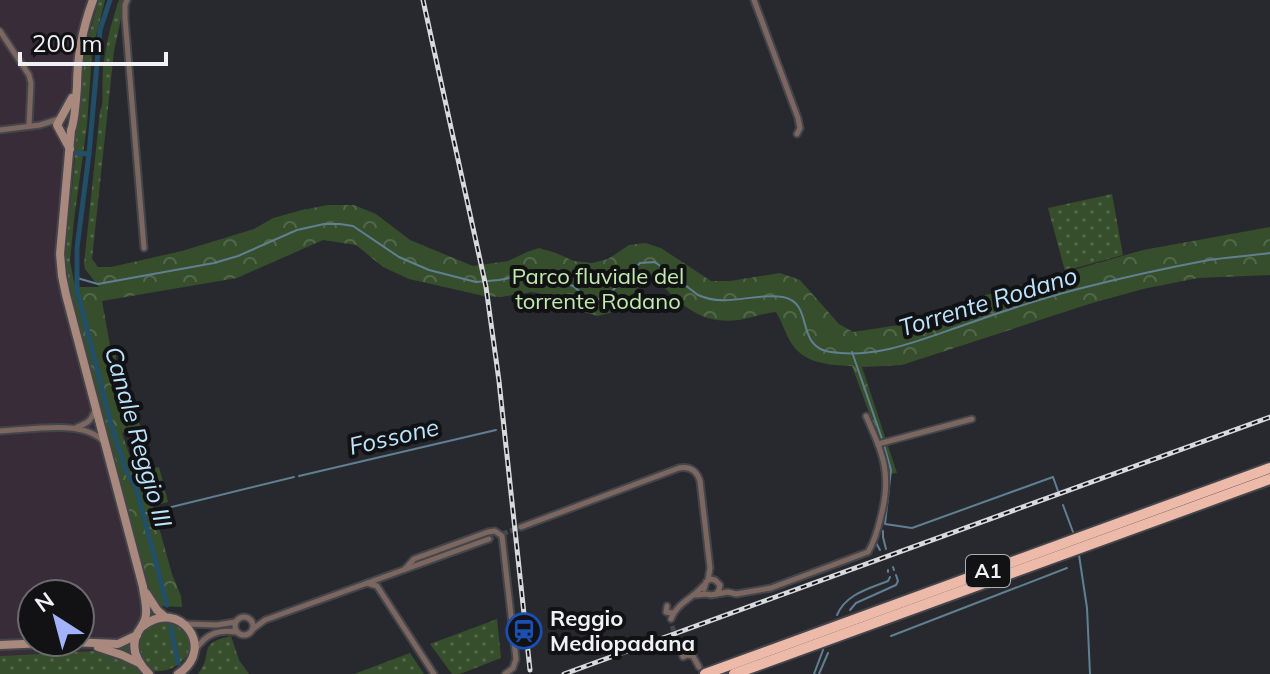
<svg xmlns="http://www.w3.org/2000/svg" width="1270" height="674" font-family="Mulish,sans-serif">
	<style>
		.industrial { fill: #392c39; fill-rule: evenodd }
		.grass { fill: url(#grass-dots) }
		.forest { fill: url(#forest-crowns) }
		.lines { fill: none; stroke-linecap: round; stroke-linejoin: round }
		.stream { stroke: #607f92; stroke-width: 2 }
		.canal { stroke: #224e67; stroke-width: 5 }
		.street-tunnel { stroke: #46474d; stroke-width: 5; stroke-dasharray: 5 2.5; stroke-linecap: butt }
		.street-casing { stroke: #44454b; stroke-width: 9 }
		.secondary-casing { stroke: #44454b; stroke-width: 12 }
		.highway-casing { stroke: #44454b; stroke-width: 14 }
		.street { stroke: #7b6660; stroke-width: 5 }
		.secondary { stroke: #a9887e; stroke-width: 8 }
		.highway { stroke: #edbaaa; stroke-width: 10 }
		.rail-casing { stroke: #d8d9dd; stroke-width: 5 }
		.rail { stroke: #121214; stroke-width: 2; stroke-dasharray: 6; stroke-linecap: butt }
		.labels { text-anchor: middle; stroke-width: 8; stroke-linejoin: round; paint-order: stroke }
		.shield { fill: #121214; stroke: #adaeb2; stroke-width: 2 }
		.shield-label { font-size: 20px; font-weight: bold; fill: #f0f1f5 }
		.park-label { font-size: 22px; fill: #c0ebad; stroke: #121214 }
		.poi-label { font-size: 22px; font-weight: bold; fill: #f0f1f5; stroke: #121214; text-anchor: start }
		.water-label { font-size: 24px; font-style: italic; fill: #bbe4ff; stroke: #121214 }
	</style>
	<defs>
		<pattern id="grass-dots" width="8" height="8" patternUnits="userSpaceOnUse" patternTransform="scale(2)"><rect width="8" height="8" fill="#364e2b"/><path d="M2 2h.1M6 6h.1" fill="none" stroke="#53684a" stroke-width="1.8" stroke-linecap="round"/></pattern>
		<pattern id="forest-crowns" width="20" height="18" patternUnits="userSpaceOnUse" patternTransform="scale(2)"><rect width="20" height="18" fill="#364e2b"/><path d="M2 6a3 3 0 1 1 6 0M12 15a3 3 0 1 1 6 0" fill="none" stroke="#53684a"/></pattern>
	</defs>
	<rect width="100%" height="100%" fill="#28292f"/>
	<!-- industrial -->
	<path class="industrial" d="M 0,0 L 90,0 L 80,28 L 75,55 L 59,217 L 56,265 L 64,303 L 104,459 L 144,587 L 160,608 L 123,649 L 0,656 ZM 32,594 L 80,594 L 80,642 L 32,642 Z"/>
	<!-- grass -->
	<g class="grass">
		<polygon points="99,0 105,0 92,52 87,125 74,220 70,261 75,287 68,289 64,265 75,159 73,140 77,124 77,107 88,38"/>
		<path d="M 119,0 L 125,0 L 114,51 L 92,259 L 84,264 L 100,111 L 102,106 C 103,94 102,81 103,68 C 106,44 111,23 119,0 Z"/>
		<polygon points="1112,194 1123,255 1065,271 1048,208"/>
		<polygon points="497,619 501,658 460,674 452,674 430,644"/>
		<path d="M 162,620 C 168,621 175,622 180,626 C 205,643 181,674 154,671 C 138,664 132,641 145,628 C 149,624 157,622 162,620 Z"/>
		<path d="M 231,636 L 239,660 L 249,674 L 198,674 C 215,653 195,644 231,636 Z"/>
		<polygon points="131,641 133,658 129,658 144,674 0,674 0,656 114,650 112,647"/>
		<polygon points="410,653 424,674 354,674"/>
	</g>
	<!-- forest -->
	<path class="forest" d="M 328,205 L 354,205 L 376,214 L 410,240 L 473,266 L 508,261 L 527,252 L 539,248 L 556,253 L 574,261 L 592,263 L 608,259 L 629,245 L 645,243 L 661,248 L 711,281 L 730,281 L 780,273 L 800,280 L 839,324 L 853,332 L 919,322 L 938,313 L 979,297 L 1143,250 L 1270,227 L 1270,275 L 1198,278 L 1143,289 L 1089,304 L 902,365 L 862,367 L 897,473 L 887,474 L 880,443 L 852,366 C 829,365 803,364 790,341 C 785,332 782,322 776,312 C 764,313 752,318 739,320 C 702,325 682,306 658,281 L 652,278 L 644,280 L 626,303 L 613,312 L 598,316 L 580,311 L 557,297 L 532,292 L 501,297 L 484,296 L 409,279 L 383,267 L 356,245 L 323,240 L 237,278 L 102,301 L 110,345 L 117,352 L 115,363 L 123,415 L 137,420 L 141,426 L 122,433 L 135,471 L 159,467 L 168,502 L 153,506 L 172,574 L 181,596 L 182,607 L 159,606 L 146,585 L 68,289 L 73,287 L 99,287 L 85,269 L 84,264 L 92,259 L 98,267 L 111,267 L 182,251 L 254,229 L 273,218 L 302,210 Z"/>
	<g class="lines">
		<!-- stream -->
		<g class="stream">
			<path d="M 77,278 L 98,284 L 214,263 L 238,256 L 297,230 L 324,224 L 340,224 L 353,226 L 399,257 L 429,270 L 476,282 L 499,280 L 531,274 L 542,274 L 573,286 L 589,299 L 600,299 L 610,293 L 640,263 L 655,262 L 698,295 C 727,308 754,292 783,297 C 815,303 794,347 831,352 C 878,359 923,339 967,324 C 1003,311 1040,299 1078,289 C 1121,278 1166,268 1209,260 C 1229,257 1250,256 1270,253"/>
			<polyline points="852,352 882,439"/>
			<polyline points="884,445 891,470 885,524 912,528 1053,477 1058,491"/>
			<polyline points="299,476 496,430"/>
			<polyline points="1063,505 1073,532"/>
			<polyline points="143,514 294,477"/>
			<polyline points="883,531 883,537 886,549"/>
			<polyline points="875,541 880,550"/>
			<polyline points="1079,555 1087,608 1090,674"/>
			<polyline points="893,567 894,570"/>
			<polyline points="888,570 888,572"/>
			<polyline points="850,610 856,603 896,585 898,581 896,575"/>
			<path d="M 837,615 C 846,594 868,589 888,581 L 890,577"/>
			<polyline points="891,636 1067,568"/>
			<polyline points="814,674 823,650"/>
			<polyline points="819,674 828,653"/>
		</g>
		<!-- canal -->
		<g class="canal">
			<polyline points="110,0 100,30 89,154 77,248 77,290 111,424 126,471 136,487 167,605"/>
			<polyline points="77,153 89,154"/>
			<polyline points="171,628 178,663"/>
		</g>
		<!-- street-tunnel -->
		<g class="street-tunnel">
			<polyline points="489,539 521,527"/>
			<polyline points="672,626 679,645"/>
		</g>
		<defs>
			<g id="street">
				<polyline points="127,0 125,5 125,18 144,248"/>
				<polyline points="754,0 798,118 800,128 797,134"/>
				<polyline points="0,31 29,75 31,83 29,126"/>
				<polyline points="0,130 40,125 59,119"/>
				<path d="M 77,427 C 88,423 91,421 95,410"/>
				<path d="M 0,431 C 28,430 83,419 103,441"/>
				<polyline points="878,444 972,419"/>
				<path d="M 521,527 L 679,468 C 690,466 697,471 700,481 L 710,568 L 708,580"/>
				<polyline points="405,569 414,559 488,532 495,531 502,536 516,659 513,668 505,674"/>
				<polyline points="367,583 377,586 434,674"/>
				<polyline points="704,589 706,582 710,579 715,580 720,585 719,590 716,594"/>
				<path d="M 696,595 L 706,594 L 711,595 L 728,592 L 736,594 L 771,588 L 868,552 C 875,541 878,529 881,516 C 892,474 883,454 866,416"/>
				<polyline points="667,606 666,612 672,613"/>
				<circle cx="244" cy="626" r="9"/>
				<path d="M 671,619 C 677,603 692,599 703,586"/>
				<polyline points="186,624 217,625 235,622"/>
				<polyline points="253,629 265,620 489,539"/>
				<polyline points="679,645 683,657 687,655 693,656 699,667"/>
				<path d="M 195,650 C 206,634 218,629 237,632"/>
			</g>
			<g id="secondary">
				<path d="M 93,0 C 83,27 77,58 77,87 C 76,97 75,122 71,130 L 60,254 L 62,276 L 66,295 L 143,587 C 144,596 147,605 146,614 C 146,621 142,626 138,632 C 129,648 137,662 149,674"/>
				<polyline points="70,149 57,125 72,98"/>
				<polyline points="146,593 157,610 165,617"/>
				<path d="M 143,626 C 180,597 217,649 178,674"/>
				<polyline points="0,645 71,642 118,644 137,635"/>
				<polyline points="98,647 122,655 139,663"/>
			</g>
			<g id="highway">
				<polyline points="705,674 1270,468"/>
				<polyline points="734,674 1270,479"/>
			</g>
		</defs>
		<!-- street casing -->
		<use href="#street" class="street-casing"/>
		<!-- secondary casing -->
		<use href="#secondary" class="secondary-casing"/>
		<!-- highway casing -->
		<use href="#highway" class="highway-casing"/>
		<!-- street -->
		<use href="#street" class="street"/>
		<!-- secondary -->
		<use href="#secondary" class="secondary"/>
		<!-- highway -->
		<use href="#highway" class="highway"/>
		<defs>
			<g id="rail">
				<polyline points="423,0 486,287 499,381 530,670"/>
				<polyline points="564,674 1270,417"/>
			</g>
		</defs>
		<!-- rail casing -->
		<use href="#rail" class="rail-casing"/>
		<!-- rail -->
		<use href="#rail" class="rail"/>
	</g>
	<!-- icons -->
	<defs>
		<symbol id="station-ring" viewBox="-11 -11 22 22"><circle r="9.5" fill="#121214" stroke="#1a4fb4" stroke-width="1.5"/><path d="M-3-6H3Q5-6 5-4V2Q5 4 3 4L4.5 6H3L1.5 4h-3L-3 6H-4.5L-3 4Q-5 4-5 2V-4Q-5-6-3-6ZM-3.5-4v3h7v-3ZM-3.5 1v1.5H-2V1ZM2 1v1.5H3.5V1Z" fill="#1a4fb4"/></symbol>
	</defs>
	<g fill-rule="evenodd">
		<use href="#station-ring" x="504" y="611" width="40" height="40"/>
	</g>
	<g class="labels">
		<!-- shield labels -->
		<rect class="shield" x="966" y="555" width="44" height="32" rx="6"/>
		<g class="shield-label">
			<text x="988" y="578">A1</text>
		</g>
		<!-- park labels -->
		<g class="park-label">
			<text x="598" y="284">Parco fluviale del<tspan x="598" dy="25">torrente Rodano</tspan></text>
		</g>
		<!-- poi labels -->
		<g class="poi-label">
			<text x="550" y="626">Reggio<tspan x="550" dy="25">Mediopadana</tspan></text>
		</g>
		<!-- water labels -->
		<g class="water-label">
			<text transform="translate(988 302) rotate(-17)" y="8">Torrente Rodano</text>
			<text transform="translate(138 437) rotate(74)" y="8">Canale Reggio III</text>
			<text transform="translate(394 437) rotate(-13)" y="8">Fossone</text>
		</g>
	</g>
	<!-- north arrow -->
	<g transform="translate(56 618) rotate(324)"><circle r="38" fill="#121214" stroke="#6b6b6e" stroke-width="2"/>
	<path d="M0-6L14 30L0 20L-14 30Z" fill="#a2b2fd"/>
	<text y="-12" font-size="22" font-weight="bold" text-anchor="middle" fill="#f0f1f5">N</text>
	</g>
	<!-- scale -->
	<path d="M20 52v12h146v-12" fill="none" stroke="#f0f1f5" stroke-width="4"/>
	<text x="32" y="52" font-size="24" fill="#f0f1f5" stroke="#121214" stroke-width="6" paint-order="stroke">200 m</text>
</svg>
